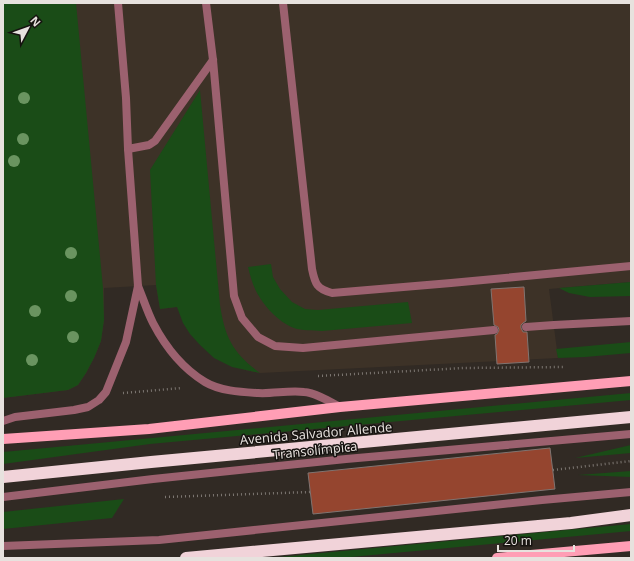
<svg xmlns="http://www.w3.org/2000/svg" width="634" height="561" font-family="'Open Sans',sans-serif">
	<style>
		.built { fill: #3d3227 }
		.green { fill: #1a4c17 }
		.building { fill: #95452f; stroke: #807471 }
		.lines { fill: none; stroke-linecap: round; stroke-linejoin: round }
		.path { stroke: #7d7772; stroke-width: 2.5; stroke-dasharray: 1 3; stroke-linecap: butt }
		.lane { stroke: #9c616f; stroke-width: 8 }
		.primary { stroke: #ff9eb5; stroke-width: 10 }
		.highway { stroke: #f1d3d9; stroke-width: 12 }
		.tree { fill: #6a9460 }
		.labels { text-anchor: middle; stroke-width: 3; stroke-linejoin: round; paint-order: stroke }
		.street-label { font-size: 13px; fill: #e7e2de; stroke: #161310 }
	</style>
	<rect width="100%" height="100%" fill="#312a24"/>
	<!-- built -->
	<polygon class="built" points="3,3 631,3 631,282 549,289 558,358 260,373 245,370 177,307 160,309 156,285 104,288 104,320 101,341 94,358 86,373 78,385 68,390 3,398"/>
	<!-- green -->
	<g class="green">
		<polygon points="3,3 76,3 103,288 104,320 101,341 94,358 86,373 78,385 68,390 3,398"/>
		<path d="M 200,90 L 220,305 C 225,338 233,353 260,373 L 232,367 L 214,358 L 200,345 L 190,334 L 183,323 L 177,307 L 160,309 L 156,285 L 150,170 Z"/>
		<path d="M 271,264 L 273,277 L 280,289 L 292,302 L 305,309 L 318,310 L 408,302 L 412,323 L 322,331 C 313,330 302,331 294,328 C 278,322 263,305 256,291 C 252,283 250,275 248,267 Z"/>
		<polygon points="631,282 631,296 590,297 569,293 559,288"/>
		<polygon points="631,342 631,353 585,357 558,358 556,349"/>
		<polygon points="631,393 631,400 150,444 3,464 3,452"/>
		<polygon points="631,445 631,453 575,458"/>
		<polygon points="631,471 631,477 578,475"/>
		<polygon points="124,499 112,518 3,529 3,512"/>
		<polygon points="631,524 631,531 340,558 269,558"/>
	</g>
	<!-- building -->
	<g class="building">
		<polygon points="524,287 526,321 523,323 521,325 521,328 523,332 527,332 529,362 497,364 495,335 497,334 499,330 498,327 494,325 491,289"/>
		<polygon points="550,448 555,489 313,514 308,473"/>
	</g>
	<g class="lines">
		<!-- path -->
		<g class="path">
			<polyline points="318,376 464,368 565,367"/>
			<polyline points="123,393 182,388"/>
			<polyline points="553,470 631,461"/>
			<polyline points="165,497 311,492"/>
		</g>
		<!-- lane -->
		<g class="lane">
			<polyline points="206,3 213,60 234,296 242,318 258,337 275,346 303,348 494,330"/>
			<path d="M 283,3 L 312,269 C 315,284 317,289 332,293 L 451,283 L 631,266"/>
			<polyline points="128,149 149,145 155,141 213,60"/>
			<path d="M 138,286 C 143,298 147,311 153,323 C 165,346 182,368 205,382 C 220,391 241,392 258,393 C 273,394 289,390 304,392 C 316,393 329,401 340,407"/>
			<polyline points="526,327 554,325 631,321"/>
			<polyline points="3,421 15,417 74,410 88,407 99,400 106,392 126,342 138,286 128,149 126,98 118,3"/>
			<polyline points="3,497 153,479 346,459 631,434"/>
			<polyline points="3,546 159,540 542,500 631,492"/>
		</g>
		<!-- primary -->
		<g class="primary">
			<polyline points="3,439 149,429 340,407 631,381"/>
			<polyline points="497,558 631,546"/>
		</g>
		<!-- highway -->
		<g class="highway">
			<polyline points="3,477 151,462 631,417"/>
			<polyline points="186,558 571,523 631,515"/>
		</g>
	</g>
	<!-- trees -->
	<g class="tree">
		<circle cx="24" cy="98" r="6"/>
		<circle cx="23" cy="139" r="6"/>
		<circle cx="14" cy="161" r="6"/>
		<circle cx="71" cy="253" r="6"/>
		<circle cx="71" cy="296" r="6"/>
		<circle cx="35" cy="311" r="6"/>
		<circle cx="73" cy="337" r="6"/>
		<circle cx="32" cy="360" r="6"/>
	</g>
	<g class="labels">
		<!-- street labels -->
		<g class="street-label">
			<text transform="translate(316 433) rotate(-5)" y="5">Avenida Salvador Allende</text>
			<text transform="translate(315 450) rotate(-6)" y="5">Transolímpica</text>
		</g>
	</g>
	<!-- border -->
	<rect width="634" height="561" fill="none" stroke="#e7e2de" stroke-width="8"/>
	<!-- north arrow -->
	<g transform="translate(28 28) rotate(49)" stroke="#161310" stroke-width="3" paint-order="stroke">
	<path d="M0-3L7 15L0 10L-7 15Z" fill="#e7e2de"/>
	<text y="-6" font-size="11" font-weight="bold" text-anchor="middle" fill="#e7e2de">N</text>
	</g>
	<!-- scale -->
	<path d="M498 545v6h76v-6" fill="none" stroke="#e7e2de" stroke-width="2"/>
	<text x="504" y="545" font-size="12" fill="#e7e2de" stroke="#161310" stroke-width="3" paint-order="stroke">20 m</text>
</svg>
